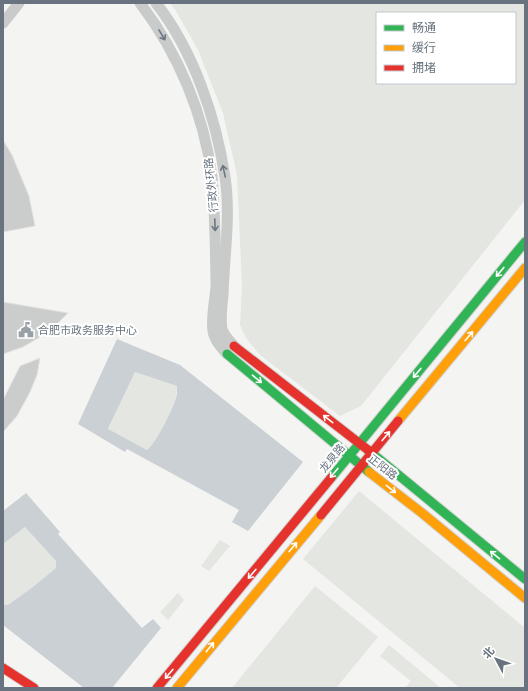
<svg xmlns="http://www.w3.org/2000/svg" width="528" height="691" font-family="'Archivo Narrow','Noto Sans SC',sans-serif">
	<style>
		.green { fill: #e4e6e2; fill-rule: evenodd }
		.water { fill: #cad0d3; fill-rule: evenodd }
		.building { fill: #cbcccc; stroke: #e3e3e2 }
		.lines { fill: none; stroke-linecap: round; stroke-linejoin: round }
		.fast-casing { stroke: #d1d1d1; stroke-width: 11 }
		.slow-casing { stroke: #d1d1d1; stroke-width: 11 }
		.jam-casing { stroke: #d1d1d1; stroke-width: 11 }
		.street { stroke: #c9caca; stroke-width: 11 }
		.fast { stroke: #30b455; stroke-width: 9 }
		.slow { stroke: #ff9f0a; stroke-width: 9 }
		.jam { stroke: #e5322d; stroke-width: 9 }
		.oneway { stroke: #6d7783 }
		.oneway2 { stroke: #fff }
		.labels { text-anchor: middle; stroke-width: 4; stroke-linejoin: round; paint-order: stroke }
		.street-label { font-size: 11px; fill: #68737f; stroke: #fff }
		.poi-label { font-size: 11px; fill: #68737f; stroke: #fff; text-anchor: start }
	</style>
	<rect width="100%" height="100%" fill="#f4f4f3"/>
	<!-- green -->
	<g class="green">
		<path d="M 170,3 L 525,3 L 525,200 L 361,406 L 340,416 L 260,355 L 246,338 L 240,325 L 242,286 L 237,175 L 223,113 L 198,50 L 176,11 ZM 377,13 L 515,13 L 515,83 L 377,83 Z"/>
		<path d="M 135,372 L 177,386 C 178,400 159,443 147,450 L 108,430 Z"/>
		<polygon points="359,491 525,628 525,688 460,688 303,559"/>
		<polygon points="25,527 56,561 56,568 33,587 8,605 3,605 3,544"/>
		<polygon points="220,540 230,546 209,571 201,566"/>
		<polygon points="315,586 378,637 336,688 232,688"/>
		<polygon points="178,593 184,600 168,620 160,612"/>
		<polygon points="389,645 441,688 405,688 411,681 380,656"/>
	</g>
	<!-- water -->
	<g class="water">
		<path d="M 117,339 L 180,365 L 303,462 L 248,531 L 232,522 L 239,510 L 127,449 L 125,452 L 78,424 ZM 135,372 L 177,386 C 177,388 177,390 177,393 C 176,404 156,444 147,450 L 108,429 Z"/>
		<polygon points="26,493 60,532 58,534 142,628 153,619 161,628 112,688 84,688 3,625 3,605 8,605 33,587 56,568 56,561 25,527 3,544 3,511"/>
	</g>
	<!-- building -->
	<g class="building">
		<polygon points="3,140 12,155 29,196 35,226 3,232"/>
		<polygon points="3,302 68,313 54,327 45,334 23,347 3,354"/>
		<polygon points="40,358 37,375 30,392 17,416 3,432 3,400 20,366"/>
	</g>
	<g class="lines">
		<defs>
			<g id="fast">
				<polyline points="227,354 369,472"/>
				<polyline points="368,450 525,579"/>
				<polyline points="331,478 525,242"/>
			</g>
			<g id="slow">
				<polyline points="398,421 525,268"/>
				<polyline points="369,472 422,513 525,598"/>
				<polyline points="177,688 321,515"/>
			</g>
			<g id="jam">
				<polyline points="234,346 368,450"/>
				<polyline points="321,515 398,421"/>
				<polyline points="3,668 34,688"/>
				<polyline points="157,688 331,478"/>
			</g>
		</defs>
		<!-- fast casing -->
		<use href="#fast" class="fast-casing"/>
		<!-- slow casing -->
		<use href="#slow" class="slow-casing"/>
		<!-- jam casing -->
		<use href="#jam" class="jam-casing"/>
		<!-- street -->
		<g class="street">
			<path d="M 140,3 C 178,53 204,114 212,177 C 213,187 213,197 214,207 C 215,234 216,260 216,286 C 215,301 211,317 213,331 C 214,340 222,348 227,354"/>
			<path d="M 156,3 C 193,50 216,117 225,177 C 231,216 224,256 223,295 C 222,305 220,319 222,329 C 224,336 230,341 234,346"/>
			<polyline points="3,23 19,3"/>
		</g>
		<!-- fast -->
		<use href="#fast" class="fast"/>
		<!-- slow -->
		<use href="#slow" class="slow"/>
		<!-- jam -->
		<use href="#jam" class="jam"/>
	</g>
	<!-- one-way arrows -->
	<defs><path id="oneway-shaft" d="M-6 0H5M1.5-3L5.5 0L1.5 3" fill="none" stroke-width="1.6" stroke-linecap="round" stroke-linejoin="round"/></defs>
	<g class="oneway">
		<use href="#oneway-shaft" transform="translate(162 35) rotate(59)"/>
		<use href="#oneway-shaft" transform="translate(224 171) rotate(-102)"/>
		<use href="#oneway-shaft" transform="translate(215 225) rotate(88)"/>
	</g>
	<g class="oneway2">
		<use href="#oneway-shaft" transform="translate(500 272) rotate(130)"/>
		<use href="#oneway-shaft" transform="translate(469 336) rotate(-50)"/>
		<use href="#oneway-shaft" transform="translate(417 373) rotate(130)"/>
		<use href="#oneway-shaft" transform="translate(257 379) rotate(40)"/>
		<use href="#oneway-shaft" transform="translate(328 419) rotate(-142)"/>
		<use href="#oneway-shaft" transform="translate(386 436) rotate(-50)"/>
		<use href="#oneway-shaft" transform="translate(334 473) rotate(130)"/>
		<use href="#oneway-shaft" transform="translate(391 489) rotate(38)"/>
		<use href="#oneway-shaft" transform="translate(293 547) rotate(-50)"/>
		<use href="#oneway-shaft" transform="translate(495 555) rotate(-141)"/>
		<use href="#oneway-shaft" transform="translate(252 574) rotate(130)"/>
		<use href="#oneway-shaft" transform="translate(210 647) rotate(-51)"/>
		<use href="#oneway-shaft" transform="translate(169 674) rotate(130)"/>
	</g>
	<!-- icons -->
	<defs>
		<symbol id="civic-bare" viewBox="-9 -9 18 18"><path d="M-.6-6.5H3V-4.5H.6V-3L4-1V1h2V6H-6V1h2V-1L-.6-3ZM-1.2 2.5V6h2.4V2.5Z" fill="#99a0a8" stroke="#fff" stroke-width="2.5" paint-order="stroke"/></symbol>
	</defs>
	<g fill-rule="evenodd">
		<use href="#civic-bare" x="15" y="319" width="22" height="22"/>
	</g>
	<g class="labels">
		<!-- street labels -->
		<g class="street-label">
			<text transform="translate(211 185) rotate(-96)" y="4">行政外环路</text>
			<text transform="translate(332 458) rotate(-50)" y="4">龙泉路</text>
			<text transform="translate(383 467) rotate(38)" y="4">正阳路</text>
		</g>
		<!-- poi labels -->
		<g class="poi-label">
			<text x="38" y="334">合肥市政务服务中心</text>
		</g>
	</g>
	<!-- border -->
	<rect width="528" height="691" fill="none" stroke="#68737f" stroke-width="8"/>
	<!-- legend -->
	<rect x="376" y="12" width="140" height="72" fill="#ffffff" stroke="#c3c7cc"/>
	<rect x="384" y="25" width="20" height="6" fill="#30b455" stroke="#c3c7cc"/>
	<text x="412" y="32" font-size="12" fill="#68737f">畅通</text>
	<rect x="384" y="45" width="20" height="6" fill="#ff9f0a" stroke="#c3c7cc"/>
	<text x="412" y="52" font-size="12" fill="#68737f">缓行</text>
	<rect x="384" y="65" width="20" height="6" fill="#e5322d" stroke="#c3c7cc"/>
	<text x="412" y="72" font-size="12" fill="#68737f">拥堵</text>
	<!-- north arrow -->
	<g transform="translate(496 659) rotate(311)" stroke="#ffffff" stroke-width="3" paint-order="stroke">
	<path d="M0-3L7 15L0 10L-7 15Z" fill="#68737f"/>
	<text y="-6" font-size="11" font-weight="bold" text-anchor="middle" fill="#68737f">北</text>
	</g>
</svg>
